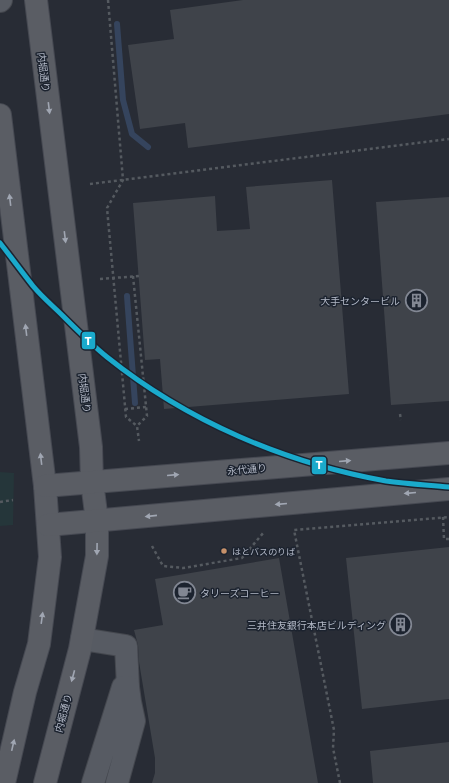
<svg xmlns="http://www.w3.org/2000/svg" width="449" height="783" font-family="'Work Sans','Noto Sans JP',sans-serif">
	<style>
		.green { fill: #25363a }
		.lines { fill: none; stroke-linecap: round; stroke-linejoin: round }
		.stream { stroke: #35445d; stroke-width: 6 }
		.building { fill: #3f434a }
		.minor-casing { stroke: #44474e; stroke-width: 24 }
		.major-casing { stroke: #464952; stroke-width: 24 }
		.path { stroke: #555a60; stroke-width: 2.5; stroke-dasharray: 3 3; stroke-linecap: butt }
		.minor { stroke: #575b63; stroke-width: 22 }
		.major { stroke: #5a5d64; stroke-width: 22 }
		.metro-1-casing { stroke: #1c232f; stroke-width: 8 }
		.metro-1 { stroke: #1aaacc; stroke-width: 5 }
		.oneway { fill: #a0a6b2 }
		.bus-dot { fill: #c7916a; stroke: #1c232f; stroke-width: 1.5 }
		.labels { text-anchor: middle; stroke-width: 3; stroke-linejoin: round; paint-order: stroke }
		.bus-label { font-size: 9px; fill: #b2b8c6; stroke: #1c232f; text-anchor: start }
		.street-label { font-size: 10px; fill: #b2b8c6; stroke: #1c232f }
		.poi-label { font-size: 10px; fill: #b2b8c6; stroke: #1c232f; text-anchor: end }
		.line-badge { stroke: #1c232f; stroke-width: 1.5 }
		.badge-label { font-size: 11px; text-anchor: middle; font-weight: bold; fill: #fff }
	</style>
	<rect width="100%" height="100%" fill="#282c35"/>
	<!-- green -->
	<polygon class="green" points="0,472 14,473 13,525 0,526"/>
	<g class="lines">
		<!-- stream -->
		<g class="stream">
			<polyline points="117,24 123,100 132,134 148,147"/>
			<polyline points="127,296 135,403"/>
		</g>
	</g>
	<!-- building -->
	<g class="building">
		<polygon points="243,0 449,0 449,114 188,148 185,123 140,129 128,45 174,39 170,10"/>
		<polygon points="332,180 349,394 164,409 160,359 145,360 133,203 215,196 217,231 250,229 246,187"/>
		<polygon points="449,197 449,401 391,405 376,202"/>
		<polygon points="449,547 449,699 362,709 346,558"/>
		<polygon points="279,558 318,783 152,783 155,773 155,758 139,662 138,645 134,630 163,625 155,579"/>
		<polygon points="449,742 449,783 373,783 370,751"/>
	</g>
	<g class="lines">
		<defs>
			<g id="minor">
				<polyline points="0,1 1,0"/>
				<polyline points="82,639 126,646 128,687"/>
				<polyline points="93,783 123,687 128,687 130,702 134,721 117,783"/>
			</g>
			<g id="major">
				<polyline points="36,0 91,447 92,482 97,521 97,556 80,649 45,783"/>
				<polyline points="0,115 45,486 50,557 39,644 25,692 4,783"/>
				<polyline points="45,486 449,453"/>
				<polyline points="48,525 449,489"/>
			</g>
		</defs>
		<!-- minor casing -->
		<use href="#minor" class="minor-casing"/>
		<!-- major casing -->
		<use href="#major" class="major-casing"/>
		<!-- path -->
		<g class="path">
			<polyline points="108,0 123,180 107,208 126,417 137,426 139,441"/>
			<polyline points="90,184 449,139"/>
			<polyline points="133,276 147,416 137,426"/>
			<polyline points="100,279 139,276"/>
			<polyline points="125,409 146,407"/>
			<polyline points="400,414 401,420"/>
			<polyline points="0,502 13,500"/>
			<polyline points="443,517 444,539 449,539"/>
			<polyline points="152,546 163,566 183,568 242,558 264,532"/>
			<polyline points="340,783 333,748 334,730 294,530 449,517"/>
		</g>
		<!-- minor -->
		<use href="#minor" class="minor"/>
		<!-- major -->
		<use href="#major" class="major"/>
		<defs>
			<path id="metro-1" d="M 0,243 C 11,257 22,272 33,286 C 42,297 53,306 63,316 C 77,330 92,345 107,357 C 187,421 285,463 386,481 C 407,484 428,485 449,487"/>
		</defs>
		<!-- metro-1 casing -->
		<use href="#metro-1" class="metro-1-casing"/>
		<!-- metro-1 -->
		<use href="#metro-1" class="metro-1"/>
	</g>
	<!-- one-way arrows -->
	<defs><path id="oneway-solid" d="M-6-.8H1V-3.2L6.5 0L1 3.2V.8H-6Z"/></defs>
	<g class="oneway">
		<use href="#oneway-solid" transform="translate(49 108) rotate(83)"/>
		<use href="#oneway-solid" transform="translate(10 200) rotate(-97)"/>
		<use href="#oneway-solid" transform="translate(65 237) rotate(83)"/>
		<use href="#oneway-solid" transform="translate(26 330) rotate(-97)"/>
		<use href="#oneway-solid" transform="translate(41 459) rotate(-97)"/>
		<use href="#oneway-solid" transform="translate(345 461) rotate(-5)"/>
		<use href="#oneway-solid" transform="translate(173 475) rotate(-5)"/>
		<use href="#oneway-solid" transform="translate(410 493) rotate(175)"/>
		<use href="#oneway-solid" transform="translate(281 504) rotate(175)"/>
		<use href="#oneway-solid" transform="translate(151 516) rotate(174)"/>
		<use href="#oneway-solid" transform="translate(97 549) rotate(91)"/>
		<use href="#oneway-solid" transform="translate(42 618) rotate(-82)"/>
		<use href="#oneway-solid" transform="translate(73 676) rotate(105)"/>
		<use href="#oneway-solid" transform="translate(13 745) rotate(-77)"/>
	</g>
	<!-- icons -->
	<defs>
		<symbol id="building-ring" viewBox="-11 -11 22 22"><circle r="9.5" fill="#1c232f" stroke="#828793" stroke-width="1.5"/><path d="M-4-6H4V6H1V3H-1V6H-4ZM-2.5-4.3h1.7v1.8h-1.7ZM.8-4.3h1.7v1.8H.8ZM-2.5-1h1.7V.8h-1.7ZM.8-1h1.7V.8H.8Z" fill="#828793"/></symbol>
		<symbol id="cafe-ring" viewBox="-11 -11 22 22"><circle r="9.5" fill="#1c232f" stroke="#828793" stroke-width="1.5"/><path d="M-5.5-4.5H6V0H3Q3 3.5 0 3.5H-2.5Q-5.5 3.5-5.5 0ZM3-3.2v2h1.7v-2ZM-6 4.5H4V6H-6Z" fill="#828793"/></symbol>
	</defs>
	<g fill-rule="evenodd">
		<use href="#building-ring" x="404" y="288" width="25" height="25"/>
		<use href="#cafe-ring" x="172" y="580" width="25" height="25"/>
		<use href="#building-ring" x="388" y="612" width="25" height="25"/>
	</g>
	<!-- markers -->
	<circle class="bus-dot" cx="224" cy="551" r="3.5"/>
	<g class="labels">
		<!-- bus labels -->
		<g class="bus-label">
			<text x="232" y="555">はとバスのりば</text>
		</g>
		<!-- street labels -->
		<g class="street-label">
			<text transform="translate(44 72) rotate(83)" y="4">内堀通り</text>
			<text transform="translate(85 393) rotate(83)" y="4">内堀通り</text>
			<text transform="translate(247 469) rotate(-5)" y="4">永代通り</text>
			<text transform="translate(63 713) rotate(-75)" y="4">内堀通り</text>
		</g>
		<!-- poi labels -->
		<g class="poi-label">
			<text x="400" y="305">大手センタービル</text>
			<text x="200" y="597" text-anchor="start">タリーズコーヒー</text>
			<text x="386" y="629">三井住友銀行本店ビルディング</text>
		</g>
	</g>
	<g class="line-badge">
		<rect x="81" y="331" width="15" height="19" rx="4" fill="#1aaacc"/>
		<rect x="311" y="456" width="16" height="19" rx="4" fill="#1aaacc"/>
	</g>
	<g class="badge-label">
		<text x="88" y="345">T</text>
		<text x="319" y="469">T</text>
	</g>
</svg>
